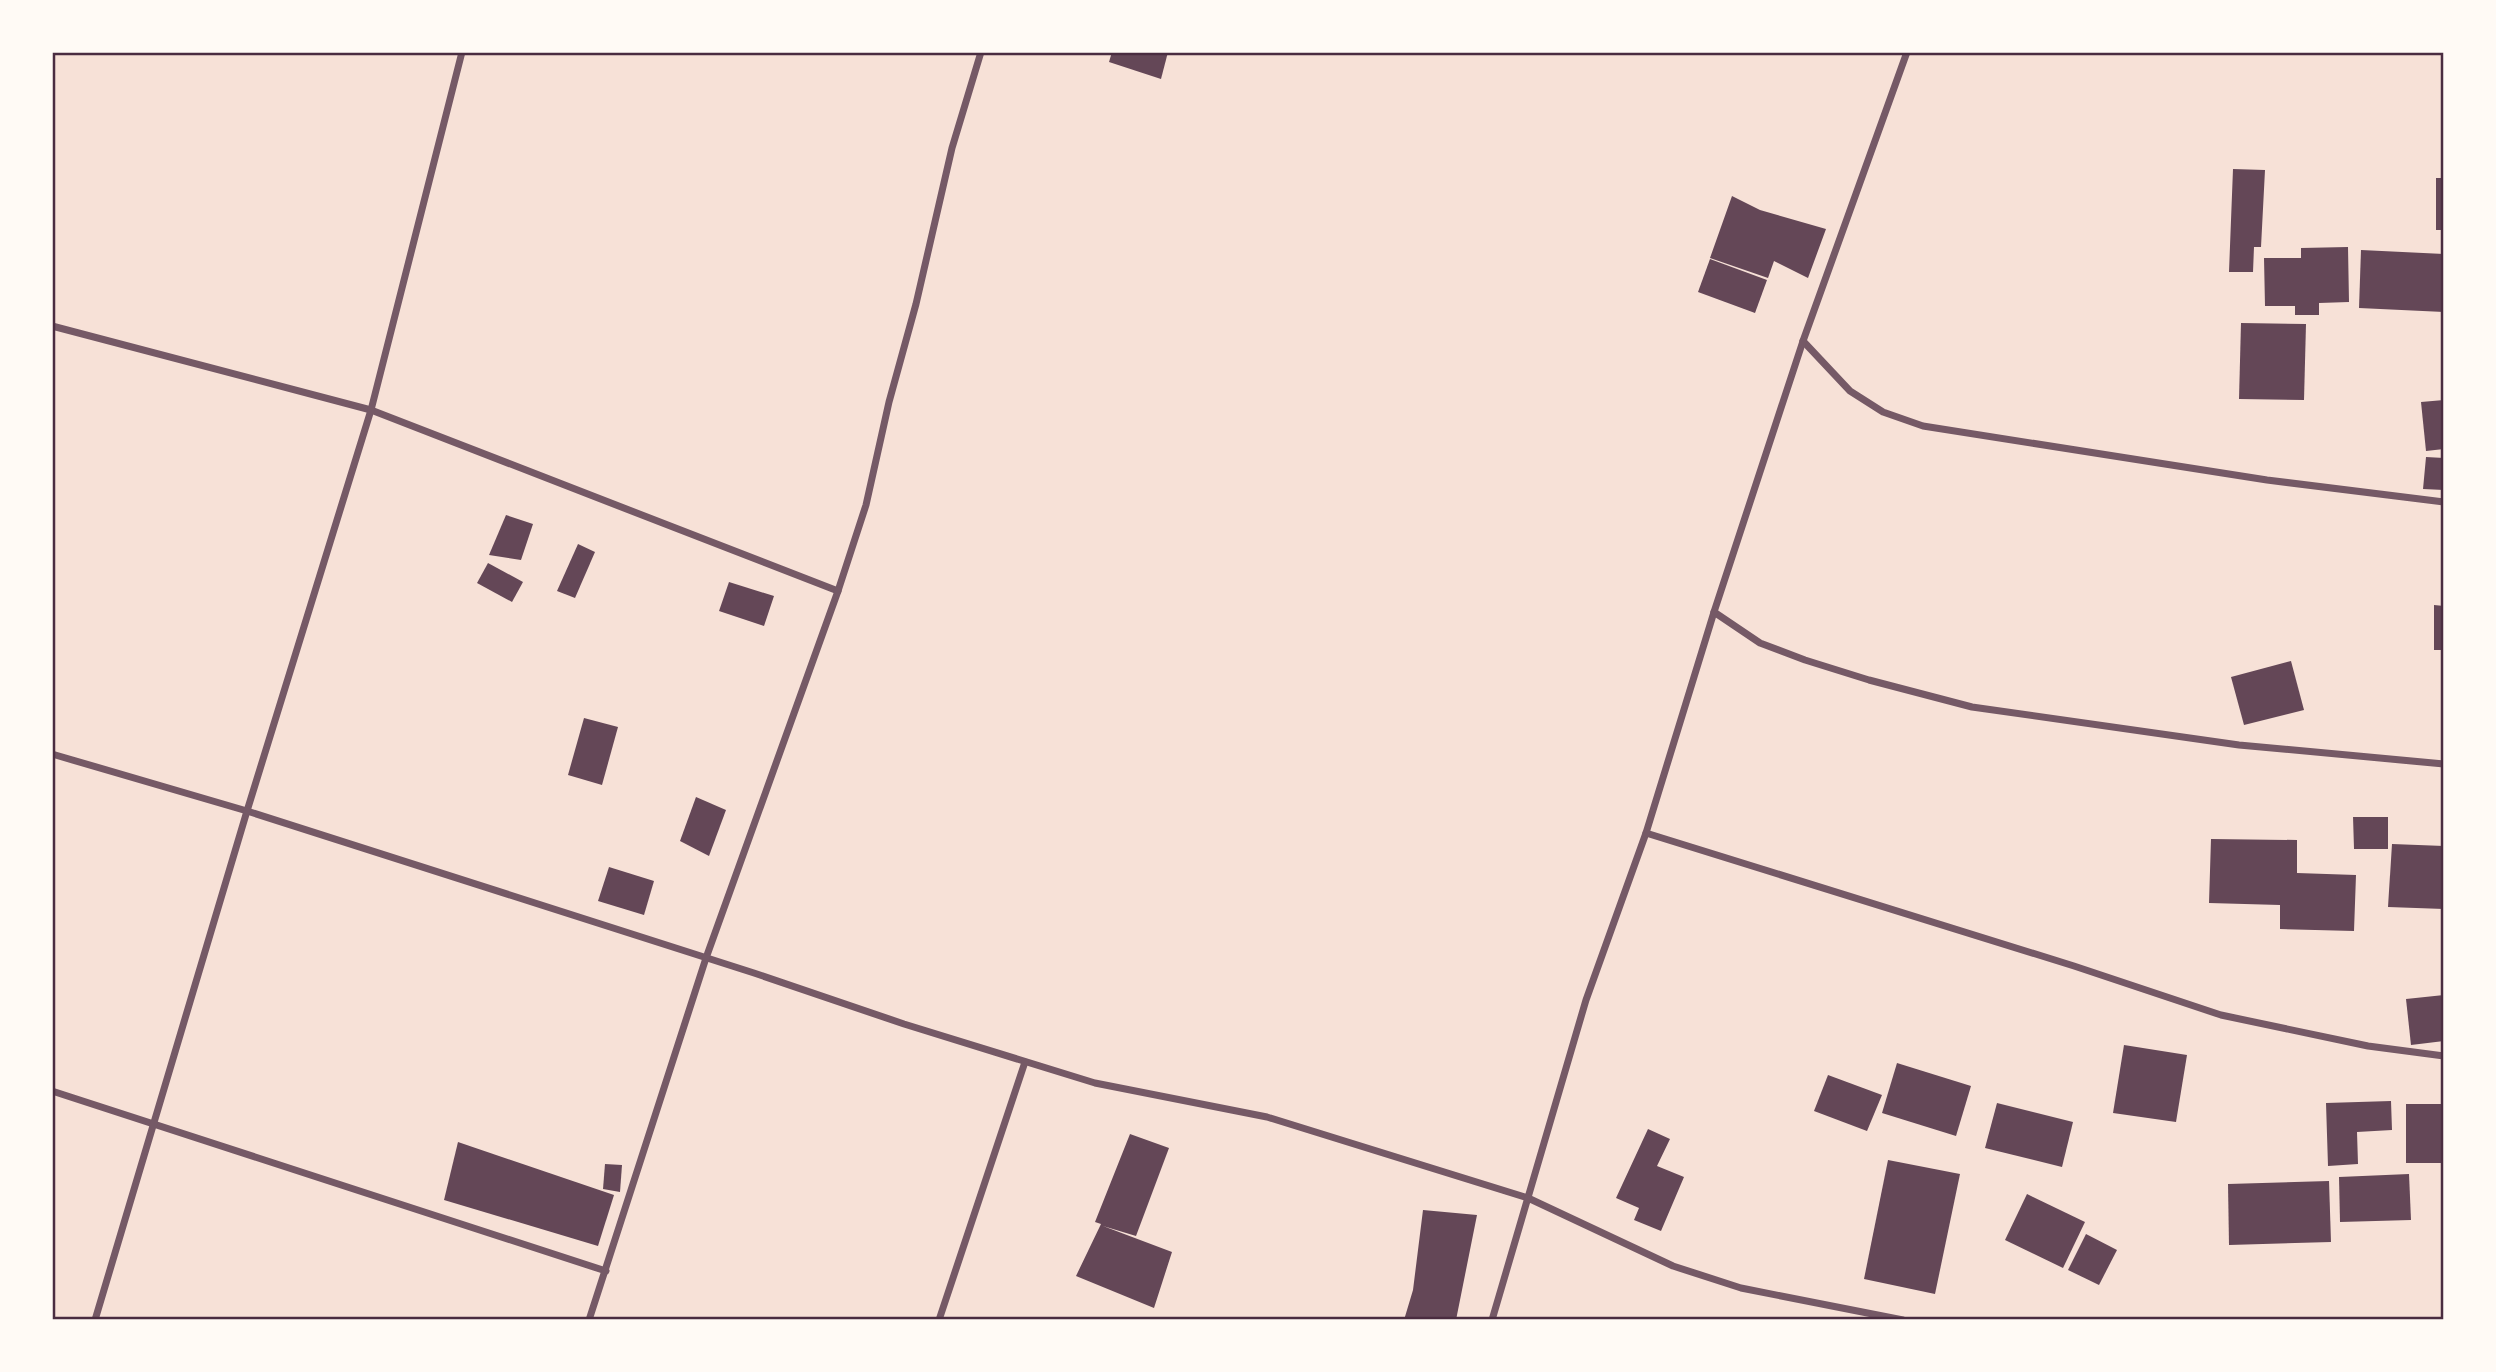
<svg xmlns="http://www.w3.org/2000/svg" width="2496" height="1372" font-family="'Golos Text',sans-serif">
	<style>
		.building { fill: #644757 }
		.lines { fill: none; stroke-linecap: round; stroke-linejoin: round }
		.minor { stroke: #755966; stroke-width: 7 }
		.neatline { fill: none; stroke: #4a2c40; stroke-width: 2.5 }
	</style>
	<rect width="100%" height="100%" fill="#f7e1d7"/>
	<!-- building -->
	<g class="building">
		<polygon points="1112,52 1168,52 1161,79 1109,62"/>
		<polygon points="2233,169 2265,170 2261,247 2254,247 2253,272 2229,272"/>
		<rect x="2436" y="178" width="8" height="52"/>
		<polygon points="1732,196 1760,210 1826,229 1808,278 1774,261 1768,278 1710,258"/>
		<polygon points="2348,247 2349,302 2319,303 2319,315 2295,315 2295,306 2265,306 2264,258 2301,258 2301,248"/>
		<polygon points="2361,250 2444,254 2444,312 2359,308"/>
		<polygon points="1710,259 1767,280 1755,313 1698,292"/>
		<polygon points="2241,323 2306,324 2304,400 2239,399"/>
		<polygon points="2444,400 2444,449 2426,451 2421,402"/>
		<polygon points="2426,457 2444,458 2444,490 2423,489"/>
		<polygon points="506,515 533,524 521,560 489,555"/>
		<polygon points="578,544 595,552 575,598 557,591"/>
		<polygon points="488,563 523,582 512,602 477,583"/>
		<polygon points="729,582 774,596 764,626 719,611"/>
		<polygon points="2434,605 2444,606 2444,650 2434,650"/>
		<polygon points="2291,661 2304,710 2244,725 2231,677"/>
		<polygon points="584,718 618,727 602,785 568,775"/>
		<polygon points="696,797 726,810 709,856 680,841"/>
		<polygon points="2353,817 2388,817 2388,849 2354,849"/>
		<polygon points="2211,839 2297,840 2297,873 2356,875 2354,931 2280,929 2280,905 2209,903"/>
		<polygon points="2392,844 2444,846 2444,909 2388,907"/>
		<polygon points="609,867 654,881 644,915 598,901"/>
		<polygon points="2444,995 2444,1041 2411,1045 2406,999"/>
		<polygon points="2124,1045 2187,1055 2176,1122 2113,1113"/>
		<polygon points="1897,1063 1971,1086 1956,1136 1882,1113"/>
		<polygon points="1828,1075 1882,1095 1867,1131 1814,1111"/>
		<polygon points="2391,1101 2392,1130 2357,1132 2358,1164 2328,1166 2326,1103"/>
		<polygon points="1997,1103 2073,1122 2062,1167 1985,1148"/>
		<rect x="2406" y="1104" width="38" height="59"/>
		<polygon points="1648,1129 1670,1139 1657,1166 1684,1177 1661,1231 1634,1220 1639,1208 1616,1198"/>
		<polygon points="1130,1134 1169,1148 1136,1236 1103,1226 1172,1252 1154,1308 1076,1276 1101,1224 1095,1222"/>
		<polygon points="458,1142 614,1195 598,1246 444,1200"/>
		<polygon points="1888,1160 1960,1174 1935,1294 1864,1279"/>
		<polygon points="605,1164 622,1165 620,1192 603,1189"/>
		<polygon points="2409,1174 2411,1220 2340,1222 2339,1177"/>
		<polygon points="2329,1181 2331,1242 2229,1245 2228,1184"/>
		<polygon points="2027,1194 2085,1222 2063,1268 2005,1240"/>
		<polygon points="1423,1210 1477,1215 1456,1320 1404,1320 1413,1290"/>
		<polygon points="2086,1234 2117,1250 2099,1285 2068,1270"/>
	</g>
	<g class="lines">
		<!-- minor -->
		<g class="minor">
			<polyline points="52,326 371,410 838,591"/>
			<polyline points="1803,341 1850,391 1883,412 1923,426 2267,480 2444,502"/>
			<polyline points="1714,612 1760,643 1805,660 1869,680 1972,707 2239,745 2444,764"/>
			<polyline points="52,754 247,811 754,973 904,1024 1095,1083 1267,1117 1528,1198 1673,1266 1741,1288 1903,1320"/>
			<polyline points="1646,833 2074,966 2221,1015 2368,1046 2444,1056"/>
			<polyline points="52,1091 606,1271"/>
			<polyline points="95,1320 247,811 371,410 462,52"/>
			<polyline points="589,1320 706,958 838,591 866,505 889,402 916,304 952,148 981,52"/>
			<polyline points="939,1320 1025,1062"/>
			<polyline points="1492,1320 1586,1000 1646,833 1714,612 1803,341 1907,52"/>
		</g>
	</g>
	<!-- border -->
	<rect width="2496" height="1372" fill="none" stroke="#fffaf5" stroke-width="108"/>
	<rect x="54" y="54" width="2388" height="1264" class="neatline"/>
</svg>
